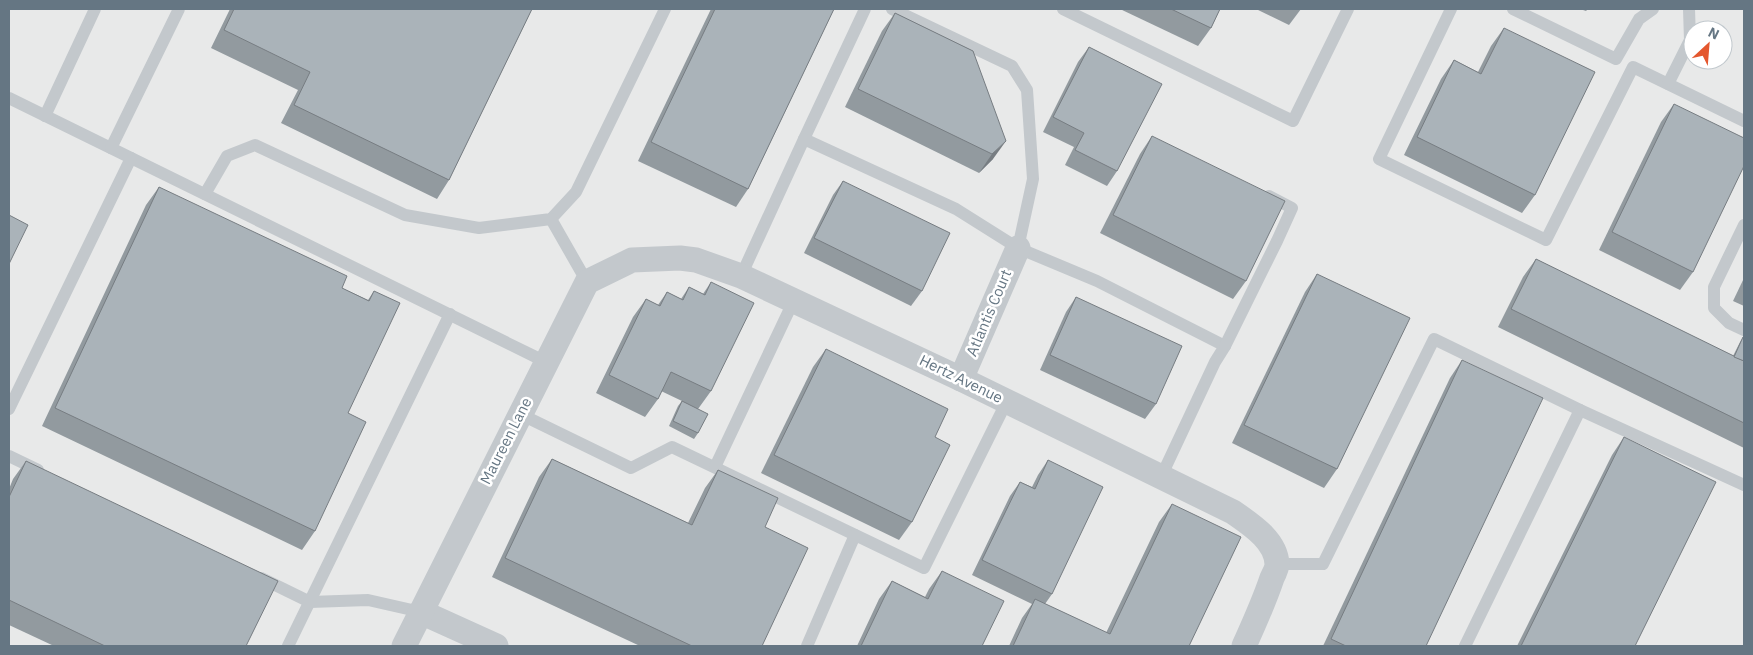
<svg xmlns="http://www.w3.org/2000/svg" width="1753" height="655" font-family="'IBM Plex Sans',sans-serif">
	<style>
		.built { fill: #e8e9e9; fill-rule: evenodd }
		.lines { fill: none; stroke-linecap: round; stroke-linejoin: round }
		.service { stroke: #c3c8cc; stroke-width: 12 }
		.minor { stroke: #c3c8cc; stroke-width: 25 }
		.wall { fill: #929a9f }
		.shaded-wall { fill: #777d82 }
		.building { fill: #aab3b9; stroke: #777d82 }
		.labels { text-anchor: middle; stroke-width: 5; stroke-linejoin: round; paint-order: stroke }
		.street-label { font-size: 15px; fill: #657683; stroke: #fff }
	</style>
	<rect width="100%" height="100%" fill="#fafaf8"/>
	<!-- built -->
	<path class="built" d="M 9,9 L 1744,9 L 1744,646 L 9,646 ZM 1693,30 L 1723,30 L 1723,60 L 1693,60 Z"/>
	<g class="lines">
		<!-- service -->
		<g class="service">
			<polyline points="892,9 1012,66 1027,90 1033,179 1018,248"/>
			<polyline points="1063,9 1293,121 1348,9"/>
			<polyline points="1451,9 1379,159 1546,240 1633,67 1744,121"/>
			<polyline points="1513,9 1616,59 1639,19 1653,9"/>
			<polyline points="1668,84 1690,40 1689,9"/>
			<polyline points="9,98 546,362"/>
			<polyline points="45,116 95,9"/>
			<polyline points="804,139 865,9"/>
			<polyline points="111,148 179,9"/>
			<polyline points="205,194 227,156 255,145 405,215 479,228 551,219 576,192 665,9"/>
			<polyline points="551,219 587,282"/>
			<polyline points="1744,225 1714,287 1714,308 1729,323 1744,330"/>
			<polyline points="741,276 804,139 956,209 1018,248 1097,281 1225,346 1215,362 1161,477"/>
			<polyline points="1225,346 1277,241 1292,208 1269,196"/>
			<polyline points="9,409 131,158"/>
			<polyline points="520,414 631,468 672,447 924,568 1007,401"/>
			<polyline points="9,456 38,470"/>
			<polyline points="715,467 794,300"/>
			<polyline points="1277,564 1323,564 1434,339 1580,410"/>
			<polyline points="261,578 310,602 368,600 421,612"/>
			<polyline points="288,646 450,314"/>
			<polyline points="807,646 855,535"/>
			<polyline points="1465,646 1580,410 1744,485"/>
		</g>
		<!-- minor -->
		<g class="minor">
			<polyline points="961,379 1018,248"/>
			<polyline points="421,612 496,646"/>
			<path d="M 404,646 L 587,282 L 632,260 L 680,258 L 696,260 L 741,276 L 961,379 L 1233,512 C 1250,524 1276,540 1277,564 C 1277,568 1274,574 1272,578 C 1264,602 1254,624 1244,646"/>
		</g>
	</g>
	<!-- wall -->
	<g class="wall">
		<polygon points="230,9 532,9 449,180 437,199 281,123 298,90 211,48"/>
		<polygon points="711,9 834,9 748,189 736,207 638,161"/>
		<polygon points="1120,9 1220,9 1211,28 1198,46"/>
		<polygon points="1256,9 1301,9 1289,25"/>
		<polygon points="1580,9 1588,9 1586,11"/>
		<polygon points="895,13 973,51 993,159 979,173 845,107 882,31"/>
		<polygon points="1504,28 1535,195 1522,213 1404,155 1441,79 1454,60 1478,72 1491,46"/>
		<polygon points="1089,47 1117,171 1107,186 1065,165 1074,147 1043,132 1078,62"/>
		<polygon points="1674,104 1693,272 1680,290 1599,250 1661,122"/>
		<polygon points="1152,136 1246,281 1233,299 1100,233 1140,154"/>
		<polygon points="843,181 922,291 911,306 804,253 833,195"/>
		<polygon points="159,187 342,288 368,300 374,291 348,413 315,531 302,550 42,426 146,205"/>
		<polygon points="1536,259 1733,356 1740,342 1743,337 1744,337 1744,448 1498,327 1523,277"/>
		<polygon points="1317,274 1337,469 1324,488 1232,443 1305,292"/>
		<polygon points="1744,278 1744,306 1733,301"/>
		<polygon points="711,282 711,391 698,409 698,433 694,439 669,426 678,406 682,401 661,391 658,399 645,417 596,393 633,317 646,299 658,305 667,292 681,299 689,287 703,294"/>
		<polygon points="1076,297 1156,404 1145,419 1040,370 1066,312"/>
		<polygon points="826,349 935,437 912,522 899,540 761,473 813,367"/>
		<polygon points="1462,360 1426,646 1323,646 1450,378"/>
		<polygon points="1624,437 1635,646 1517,646 1612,455"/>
		<polygon points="552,459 688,523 705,488 718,470 765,527 762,646 640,646 492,577 539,477"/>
		<polygon points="1048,460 1052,594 1045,604 1106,633 1159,522 1172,504 1189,646 1009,646 1022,618 1032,604 972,575 1010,496 1020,482 1032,487 1038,475"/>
		<polygon points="26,461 246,646 54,646 9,625 9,489 13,479"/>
		<polygon points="942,571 982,646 857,646 879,599 892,581 925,597 929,589"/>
	</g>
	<!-- shaded-wall -->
	<polygon class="shaded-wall" points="1006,141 993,159 979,173 992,154"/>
	<!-- building -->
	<g class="building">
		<polygon points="234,9 532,9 449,180 294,105 310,72 224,30"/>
		<polygon points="715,9 834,9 748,189 651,142"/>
		<polygon points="1171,9 1220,9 1211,28"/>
		<polygon points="895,13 973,51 1006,141 992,154 858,89"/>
		<polygon points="1504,28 1595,72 1535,195 1417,137 1454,60 1481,74"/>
		<polygon points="1089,47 1162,84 1117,171 1075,150 1084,133 1053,117"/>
		<polygon points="1674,104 1744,138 1744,166 1693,272 1612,232"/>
		<polygon points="1152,136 1285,201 1246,281 1113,215"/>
		<polygon points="843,181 950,233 922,291 814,238"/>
		<polygon points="159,187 347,276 342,288 369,301 374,291 400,303 348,413 366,422 315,531 55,408"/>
		<polygon points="9,215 28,225 9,264"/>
		<polygon points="1536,259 1744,361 1744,423 1511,309"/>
		<polygon points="1317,274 1410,318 1337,469 1244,425"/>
		<polygon points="711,282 754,303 711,391 671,372 658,399 609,375 646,299 660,306 667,292 683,300 689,287 705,295"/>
		<polygon points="1076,297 1182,346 1156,404 1050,355"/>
		<polygon points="1743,337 1744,337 1744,361 1734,357"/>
		<polygon points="826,349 948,409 935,437 950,445 912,522 774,455"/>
		<polygon points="1462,360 1543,398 1426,646 1346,646 1331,639"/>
		<polygon points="682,401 708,414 698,433 673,421"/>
		<polygon points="1624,437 1716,482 1635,646 1521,646"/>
		<polygon points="552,459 692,525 718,470 778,498 765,527 808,548 762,646 692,646 505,558"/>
		<polygon points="1048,460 1103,487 1052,594 982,560 1020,482 1035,489"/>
		<polygon points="26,461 278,581 246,646 105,646 9,600 9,497"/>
		<polygon points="1172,504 1241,537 1189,646 1013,646 1035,599 1110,634"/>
		<polygon points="942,571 1004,601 982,646 861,646 892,581 928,599"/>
	</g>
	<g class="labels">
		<!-- street labels -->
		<g class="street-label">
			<text transform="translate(989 313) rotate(-67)" y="5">Atlantis Court</text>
			<text transform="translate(961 379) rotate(26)" y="5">Hertz Avenue</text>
			<text transform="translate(506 441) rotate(-63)" y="5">Maureen Lane</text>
		</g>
	</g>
	<!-- border -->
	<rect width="1753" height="655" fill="none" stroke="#657683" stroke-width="20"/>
	<!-- north arrow -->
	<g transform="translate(1708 45) rotate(26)"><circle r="24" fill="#ffffff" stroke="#c1c8cd"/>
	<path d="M0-4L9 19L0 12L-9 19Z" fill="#e4572e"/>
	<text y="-8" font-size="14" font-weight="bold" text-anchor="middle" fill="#657683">N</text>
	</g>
</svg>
